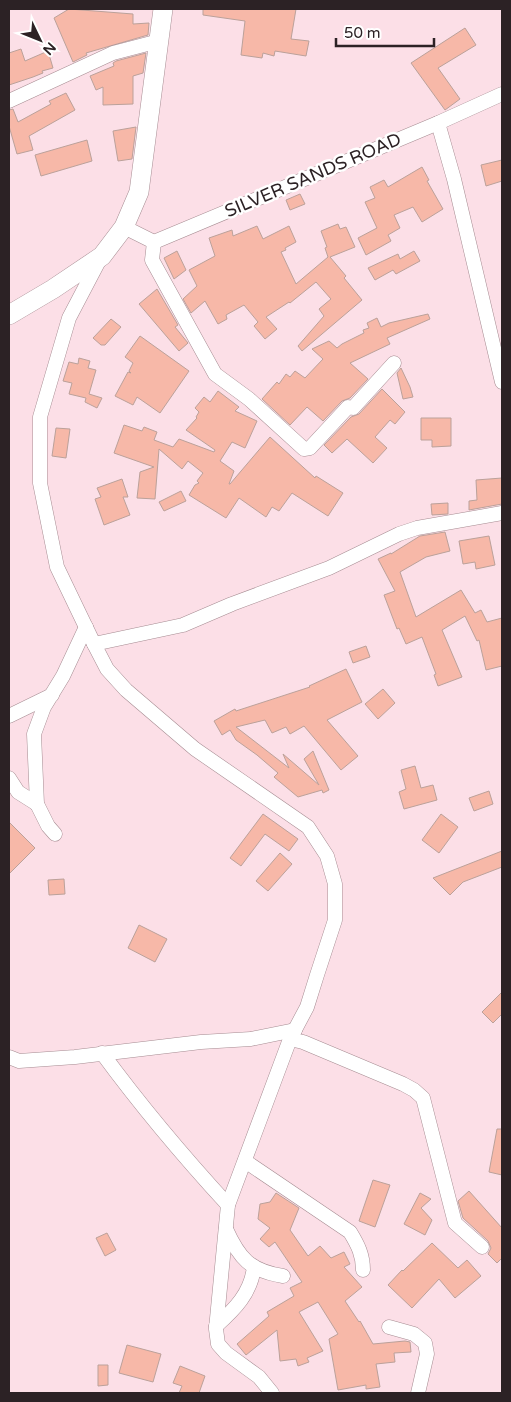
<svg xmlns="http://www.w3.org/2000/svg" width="511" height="1402" font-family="'Varela Round',sans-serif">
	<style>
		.building { fill: #f7b8a8; stroke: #bba19a }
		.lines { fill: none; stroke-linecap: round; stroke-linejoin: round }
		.street-casing { stroke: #a68c92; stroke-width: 15 }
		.secondary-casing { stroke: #a68c92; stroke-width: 20 }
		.street { stroke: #fff; stroke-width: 14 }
		.secondary { stroke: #fff; stroke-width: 19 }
		.labels { text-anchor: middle; stroke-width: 5; stroke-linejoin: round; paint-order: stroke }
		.street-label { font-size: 18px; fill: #2c2225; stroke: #fff }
	</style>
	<rect width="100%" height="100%" fill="#fcdfe7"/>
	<!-- building -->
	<g class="building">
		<polygon points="69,9 133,14 133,24 149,23 148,35 86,53 87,55 73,62 54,18"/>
		<polygon points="203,9 296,9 291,39 309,41 306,56 275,51 274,56 263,53 262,58 241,55 245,21 203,15"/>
		<polygon points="465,28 476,45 438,68 460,99 445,110 411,63"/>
		<polygon points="21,49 25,61 48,51 53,68 42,71 43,73 33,77 9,85 9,53"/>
		<polygon points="146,53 143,73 133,76 133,104 103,105 103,87 96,90 90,76 114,66 113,63 116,61"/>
		<polygon points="66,93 75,110 29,136 33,150 17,154 9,126 9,110 13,109 18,122 51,104 49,101"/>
		<polygon points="136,127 132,159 118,161 113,131"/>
		<polygon points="87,140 92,161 41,176 35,155"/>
		<polygon points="502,160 502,181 486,186 481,165"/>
		<polygon points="422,167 429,180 427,181 443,209 422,222 413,207 394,215 400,228 388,235 391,241 366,255 358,238 377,228 365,202 375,198 370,187 384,180 388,187"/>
		<polygon points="300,194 305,204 290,210 286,200"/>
		<polygon points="338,224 340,229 346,227 355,247 330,257 346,276 344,278 362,300 302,351 298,346 324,316 319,309 331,299 316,282 290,303 289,302 266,317 277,329 265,339 254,326 258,322 244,305 226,315 227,319 218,324 205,301 191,313 183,299 197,286 189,270 215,256 209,238 232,230 233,236 257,226 263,239 289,226 296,242 285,248 286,250 281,252 296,284 328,257 325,248 327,247 321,231"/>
		<polygon points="177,251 186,270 174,279 164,258"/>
		<polygon points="414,251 420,261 396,274 393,270 375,280 368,268 398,254 400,259"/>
		<polygon points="157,289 178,325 175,327 188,343 179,351 139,304"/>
		<polygon points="428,314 430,319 387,338 390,344 350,363 368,379 350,398 342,401 323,421 307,407 290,425 262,399 277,382 279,384 286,374 290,377 295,371 305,378 323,359 312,349 329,341 337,348 342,344 364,333 363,330 369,328 367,323 377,318 381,327 389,323"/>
		<polygon points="111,319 121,327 105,345 101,345 93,338"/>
		<polygon points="140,336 189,371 160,413 137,397 133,405 115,396 128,372 131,373 129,371 133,363 125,357"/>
		<polygon points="79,358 90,361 88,368 96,370 89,394 102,398 97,408 85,402 86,398 69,394 72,383 63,381 69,362 78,364"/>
		<polygon points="401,368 410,387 413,397 403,399 397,373"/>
		<polygon points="382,389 405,412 395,424 390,420 375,437 387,448 373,463 347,439 332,453 324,445 351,417 359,414"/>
		<polygon points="218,391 239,407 235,411 257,421 245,448 232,442 220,461 234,471 229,484 230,484 270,437 315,478 316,476 343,493 328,516 292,493 279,511 272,507 266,517 239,498 226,518 189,495 195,485 199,483 197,481 203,473 188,461 182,469 159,449 155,499 137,498 140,472 154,467 114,453 124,425 142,431 144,427 157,432 154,440 173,447 179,439 214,452 215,450 186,430 197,418 196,417 199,412 195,408 204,397 210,402"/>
		<polygon points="421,418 451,418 451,446 432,447 432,440 421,440"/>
		<polygon points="56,428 70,429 66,458 52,456"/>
		<polygon points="502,478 502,504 469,510 469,501 477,500 476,480"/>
		<polygon points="122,479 128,497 123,497 130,515 104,525 95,499 101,497 97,488"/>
		<polygon points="181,491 186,501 164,511 159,502"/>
		<polygon points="448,503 448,514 432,515 431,504"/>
		<polygon points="445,532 450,551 426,557 400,572 416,617 461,590 475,613 481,610 487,622 502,618 502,666 486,670 479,640 477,641 465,616 442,630 462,677 438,686 434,675 436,674 422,637 406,644 399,628 397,629 384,595 395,591 378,559 391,553 391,554 420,536"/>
		<polygon points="489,536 495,565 476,569 475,562 463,564 459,541"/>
		<polygon points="366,646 370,657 353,663 349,652"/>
		<polygon points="346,669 362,702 327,720 358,756 341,770 304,726 290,734 286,727 272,733 265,720 236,727 289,768 283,754 319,785 304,759 313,751 329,790 323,793 322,790 298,797 274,777 278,773 257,755 236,740 230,730 222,735 214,721 235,709 236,711 310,687 309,686"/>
		<polygon points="383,689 395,703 378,719 365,704"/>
		<polygon points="415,766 421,788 433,785 437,800 404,809 399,792 406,789 401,770"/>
		<polygon points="489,791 493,804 474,811 469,798"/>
		<polygon points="263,814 298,839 289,851 265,834 241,866 230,858"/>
		<polygon points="441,814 458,827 439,853 422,840"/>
		<polygon points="9,822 35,848 9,874"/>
		<polygon points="502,851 502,867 463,882 450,895 433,878"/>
		<polygon points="280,853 292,864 268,891 256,881"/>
		<polygon points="64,879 65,894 49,895 48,880"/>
		<polygon points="139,925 167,939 155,962 128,948"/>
		<polygon points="502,992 502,1014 493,1023 482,1012"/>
		<polygon points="497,1129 502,1129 502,1175 489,1172"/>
		<polygon points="373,1180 390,1185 375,1227 359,1221"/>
		<polygon points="469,1191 502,1228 502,1258 497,1263 488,1254 491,1248 488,1241 463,1218 458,1201"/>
		<polygon points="276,1193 299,1208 290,1230 308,1256 320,1246 331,1258 344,1252 350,1264 344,1267 362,1287 345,1301 359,1322 360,1321 373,1344 405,1341 410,1342 411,1352 394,1353 395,1362 376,1364 380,1387 366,1389 366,1385 338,1390 329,1339 338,1334 318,1302 299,1312 323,1351 307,1358 309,1362 298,1366 296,1359 280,1361 277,1330 246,1355 237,1344 269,1316 267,1312 294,1296 290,1288 302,1282 275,1242 269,1247 260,1239 270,1228 258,1219 260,1204 270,1202"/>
		<polygon points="420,1193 431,1199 421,1208 432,1220 425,1235 404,1224"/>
		<polygon points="107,1233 116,1250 105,1256 96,1238"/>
		<polygon points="432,1243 458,1268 467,1260 481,1276 455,1298 439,1279 412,1308 388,1285 402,1270 403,1271"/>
		<polygon points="127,1345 161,1354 153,1382 119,1373"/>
		<polygon points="98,1365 108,1365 108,1385 98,1386"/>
		<polygon points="180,1366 205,1376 199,1393 179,1393 182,1386 173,1383"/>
	</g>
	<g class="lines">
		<defs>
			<g id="street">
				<polyline points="9,101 113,53 159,41"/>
				<polyline points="438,123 454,179 502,382"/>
				<polyline points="124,227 154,242"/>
				<polyline points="154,242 152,260 215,374 249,399 304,449 310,448 348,407 353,408 394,363"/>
				<polyline points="154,242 438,123 502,94"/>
				<polyline points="101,257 69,318 40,417 40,483 57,567 94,644 107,669 126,690 195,749 308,827 327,856 335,884 335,920 317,975 307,1007 290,1039 228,1205 216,1329 218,1344 226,1353 259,1377 272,1393"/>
				<polyline points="94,644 183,625 232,604 329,568 399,534 417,528 502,513"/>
				<polyline points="9,716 52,695"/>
				<polyline points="9,778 18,792 37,804"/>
				<polyline points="55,834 48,826 37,804 34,734 44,707 63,676 86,627"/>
				<polyline points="290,1039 303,1042 403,1084 414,1090 423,1098 455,1223 482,1247"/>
				<path d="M 102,1053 C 141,1106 183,1156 228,1205"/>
				<polyline points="9,1057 19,1061 75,1057 201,1042 251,1039 295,1030"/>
				<path d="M 245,1161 L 350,1232 C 358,1245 363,1255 363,1270"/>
				<path d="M 226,1229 C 239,1258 250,1271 283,1276"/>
				<path d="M 216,1326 C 235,1309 251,1293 254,1267"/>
				<polyline points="389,1327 414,1334 425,1343 427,1354 418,1393"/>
			</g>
			<polyline id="secondary" points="9,315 53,289 102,256 124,227 139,192 163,9"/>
		</defs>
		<!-- street casing -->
		<use href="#street" class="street-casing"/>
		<!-- secondary casing -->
		<use href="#secondary" class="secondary-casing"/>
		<!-- street -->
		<use href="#street" class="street"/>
		<!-- secondary -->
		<use href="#secondary" class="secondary"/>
	</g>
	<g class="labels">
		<!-- street labels -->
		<g class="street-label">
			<text transform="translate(313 175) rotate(-23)" y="6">SILVER SANDS ROAD</text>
		</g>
	</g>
	<!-- border -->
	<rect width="511" height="1402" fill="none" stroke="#2c2225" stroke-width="20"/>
	<!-- north arrow -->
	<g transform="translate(40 40) rotate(133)" stroke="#ffffff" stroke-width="4" paint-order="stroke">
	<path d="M0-4L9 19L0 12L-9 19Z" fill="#2c2225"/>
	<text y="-8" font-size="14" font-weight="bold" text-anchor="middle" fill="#2c2225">N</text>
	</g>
	<!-- scale -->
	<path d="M336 38v8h98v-8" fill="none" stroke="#2c2225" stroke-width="2.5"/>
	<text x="344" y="38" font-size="15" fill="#2c2225" stroke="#ffffff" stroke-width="4" paint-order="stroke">50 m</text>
</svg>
